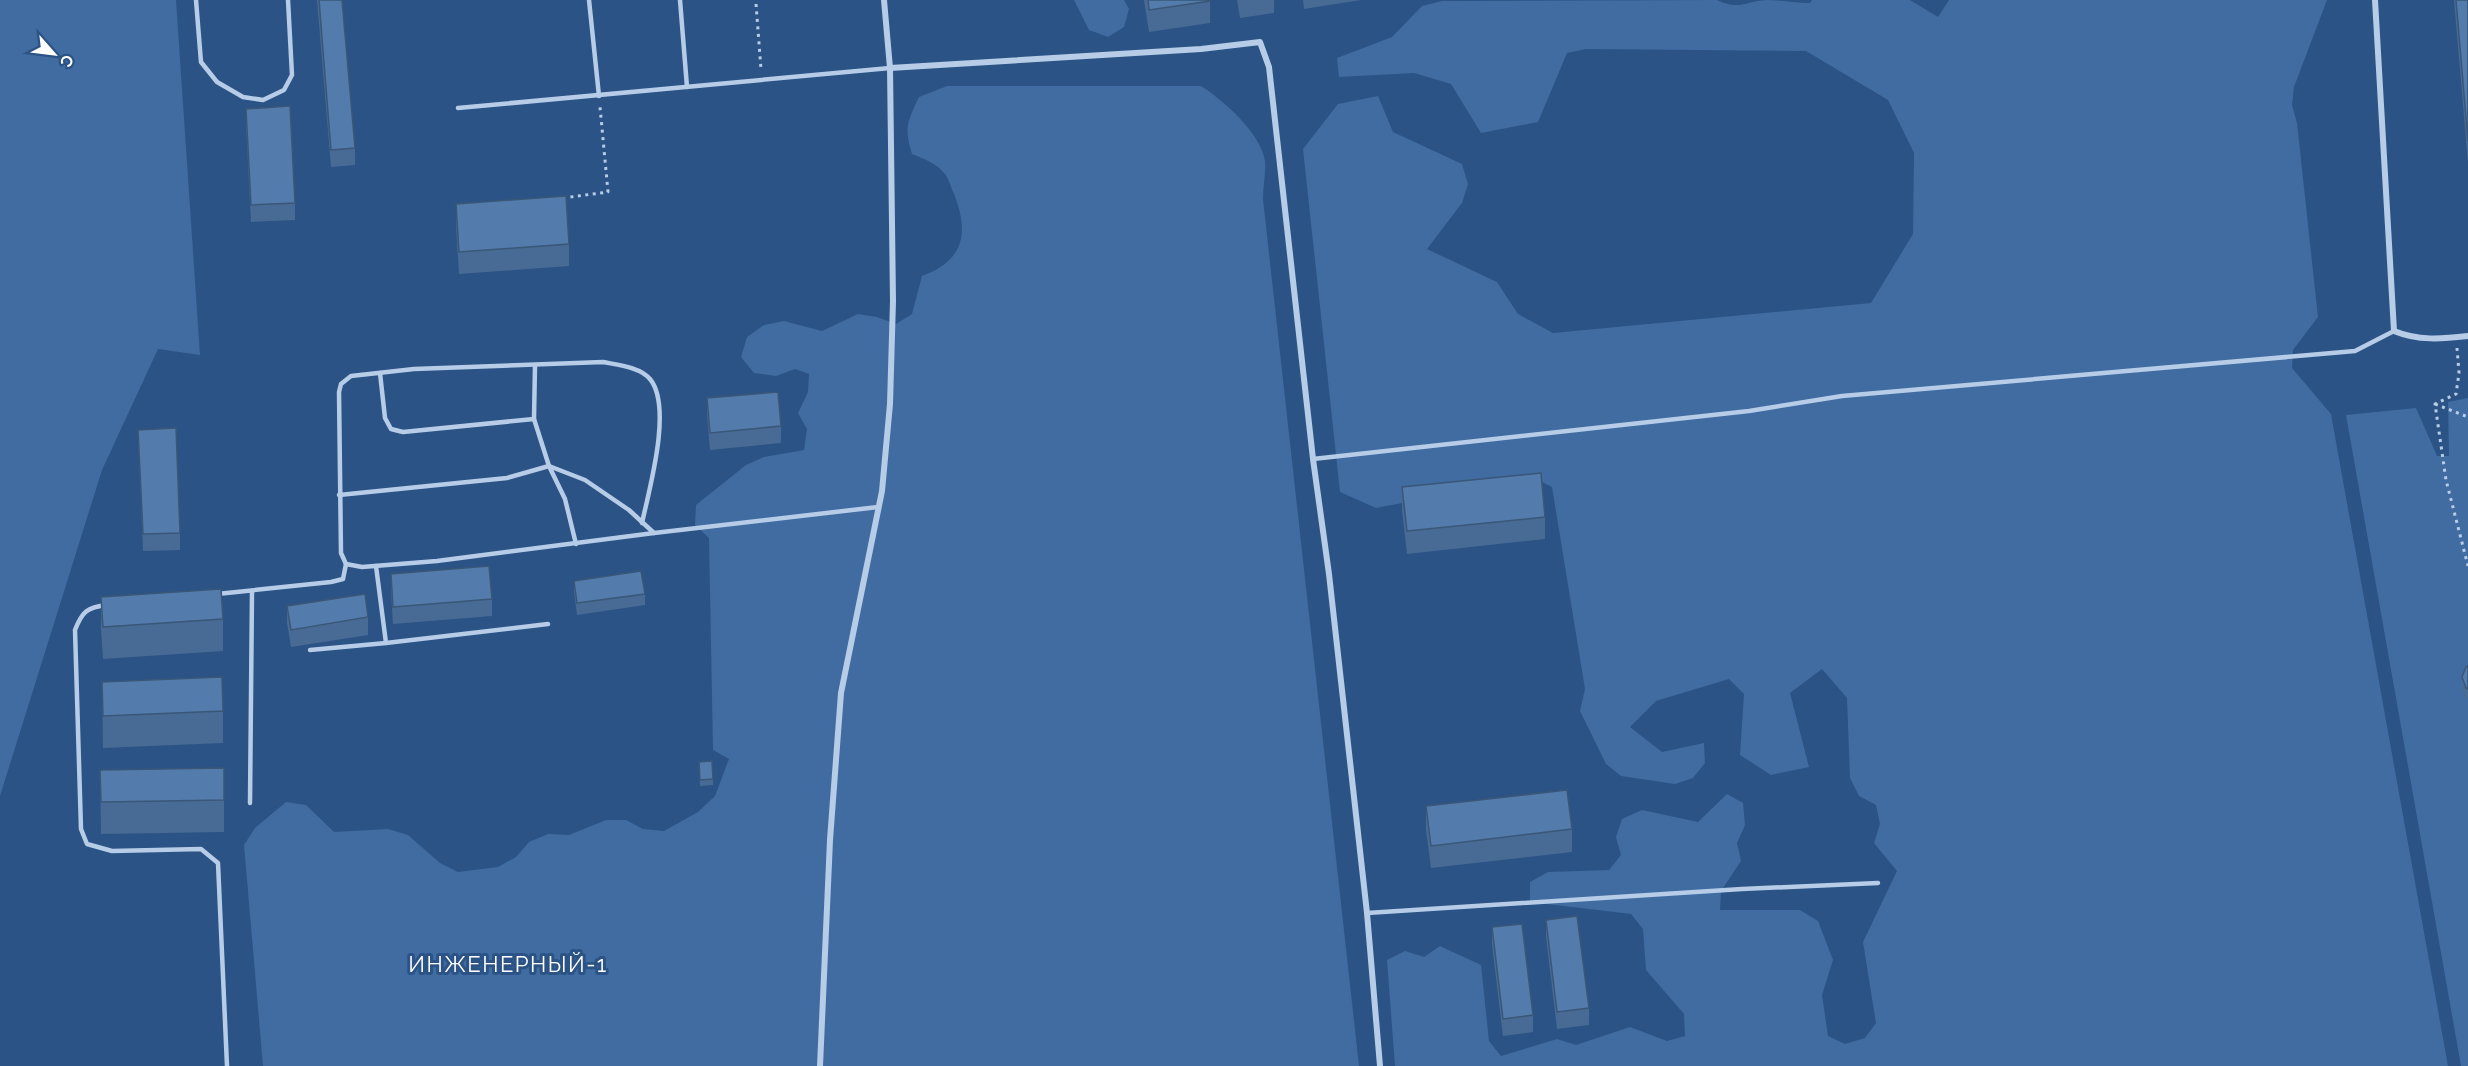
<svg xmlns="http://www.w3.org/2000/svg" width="2468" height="1066" font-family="Raleway,sans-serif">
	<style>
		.green { fill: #406ca1 }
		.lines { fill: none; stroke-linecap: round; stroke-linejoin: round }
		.path { stroke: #b6cce7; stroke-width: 3; stroke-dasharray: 3 4.5; stroke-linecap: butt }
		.service { stroke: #b6cce7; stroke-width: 4.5 }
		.minor { stroke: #b6cce7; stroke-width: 6 }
		.wall { fill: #476b94 }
		.building { fill: #537cac; stroke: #3a5778; stroke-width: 1.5 }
		.labels { text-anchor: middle; stroke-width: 6; stroke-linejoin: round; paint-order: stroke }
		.quarter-label { font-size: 22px; letter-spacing: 1.5px; fill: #fff; stroke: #2b5385 }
	</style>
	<rect width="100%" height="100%" fill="#2b5385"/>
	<!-- green -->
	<g class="green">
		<polygon points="0,0 176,0 200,355 158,349 102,470 0,796"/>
		<polygon points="1074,0 1124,0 1129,9 1124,27 1108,37 1089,30"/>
		<path d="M 1717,0 C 1740,11 1745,1 1767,0 C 1782,0 1795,3 1810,3 L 1812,0 L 1910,0 L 1938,17 L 1949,0 L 2327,0 L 2294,87 L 2292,105 L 2297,123 L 2318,317 L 2293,350 L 2292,368 L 2331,414 L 2448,1066 L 1395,1066 L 1387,960 L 1405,951 L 1424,957 L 1440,946 L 1481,965 L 1489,1041 L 1501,1056 L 1557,1039 L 1576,1045 L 1630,1027 L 1667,1041 L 1685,1036 L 1684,1014 L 1646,970 L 1643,929 L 1631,914 L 1530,902 L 1530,882 L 1548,872 L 1609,870 L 1621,855 L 1616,837 L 1622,819 L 1642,810 L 1698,822 L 1727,794 L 1743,803 L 1745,825 L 1737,843 L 1741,861 L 1721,891 L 1720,910 L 1800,910 L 1818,921 L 1833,960 L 1822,995 L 1828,1036 L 1845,1044 L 1865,1038 L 1876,1023 L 1863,942 L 1897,871 L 1874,843 L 1880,824 L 1876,805 L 1859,796 L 1850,778 L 1847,698 L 1822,669 L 1790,693 L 1809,767 L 1771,775 L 1740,755 L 1744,694 L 1729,679 L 1656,701 L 1630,727 L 1662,752 L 1704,743 L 1705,763 L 1693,778 L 1675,784 L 1621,776 L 1606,764 L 1580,711 L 1585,689 L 1552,487 L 1534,478 L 1376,508 L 1340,492 L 1303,149 L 1338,104 L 1378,96 L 1393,132 L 1462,164 L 1468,184 L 1462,203 L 1427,249 L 1497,282 L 1518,314 L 1553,333 L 1871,303 L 1913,234 L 1914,153 L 1888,100 L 1806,51 L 1586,49 L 1567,53 L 1538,122 L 1481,133 L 1451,84 L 1414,73 L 1339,77 L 1337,58 L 1392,37 L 1422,6 L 1442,1 Z"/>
		<path d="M 947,86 L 1201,86 C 1223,100 1261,133 1265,161 C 1266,173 1263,187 1263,199 L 1359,1066 L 263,1066 L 244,845 L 255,828 L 286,802 L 306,805 L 334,832 L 388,829 L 408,835 L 440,863 L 458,872 L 498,867 L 516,857 L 529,842 L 548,834 L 569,835 L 606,820 L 626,820 L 643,829 L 664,831 L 698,812 L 715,796 L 729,759 L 713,750 L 709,538 L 695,525 L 696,505 L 746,465 L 764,457 L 804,450 L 807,429 L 798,413 L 808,392 L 809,374 L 795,369 L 776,376 L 754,373 L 741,357 L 747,337 L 764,325 L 784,321 L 822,331 L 858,314 L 877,317 L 896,324 L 912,314 L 922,276 C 963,261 970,234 954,194 C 951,188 949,178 944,173 C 936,163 924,159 912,154 C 904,128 907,122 919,97 Z"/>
		<polygon points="2468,398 2468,1066 2461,1066 2346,415 2416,408 2437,456 2449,456 2448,402"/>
	</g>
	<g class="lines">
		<!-- path -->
		<g class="path">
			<polyline points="756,4 761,69"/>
			<polyline points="563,198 608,192 600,107"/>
			<polyline points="2457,348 2459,373 2456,394 2435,404 2446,480 2468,566"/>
			<polyline points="2435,404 2468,417"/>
		</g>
		<!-- service -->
		<g class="service">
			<polyline points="196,0 201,62 217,82 243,97 263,100 284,90 292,75 288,0"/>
			<polyline points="589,0 599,96"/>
			<polyline points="680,0 687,87"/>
			<polyline points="458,108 890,68"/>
			<polyline points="535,365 534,419 549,466 565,499 576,544"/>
			<polyline points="380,373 385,418 391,429 403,432 534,419"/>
			<polyline points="1313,459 1749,411 1842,396 2355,351 2394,331"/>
			<polyline points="339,495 507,478 549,466 585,480 629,510 654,533 878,507"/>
			<path d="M 642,523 C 649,490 673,407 650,379 C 640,367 618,365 603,362 L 414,369 L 351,376 L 341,384 L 339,392 L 341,553 L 346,564 L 362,567 L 437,561 L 654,533"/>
			<polyline points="376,566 386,643 548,624"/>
			<polyline points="217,594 331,582 343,579 346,564"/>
			<path d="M 107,605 C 87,607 82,612 75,630 L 81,829 L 87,844 L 112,851 L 201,849 L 218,863 L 227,1066"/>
			<polyline points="310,650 386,643"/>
			<polyline points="250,803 252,591"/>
			<polyline points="1367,913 1742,889 1878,883"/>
		</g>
		<!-- minor -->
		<g class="minor">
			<path d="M 2375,0 L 2394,331 C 2418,341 2442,339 2468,336"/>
			<polyline points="890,68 1201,49 1260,42 1269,67 1313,459 1329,574 1367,913 1380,1066"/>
			<polyline points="820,1066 830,840 841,693 882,491 890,404 893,301 890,68 884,0"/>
		</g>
	</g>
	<!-- wall -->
	<g class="wall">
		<polygon points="317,0 342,0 355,148 355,165 331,167"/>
		<polygon points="1144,0 1210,0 1210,23 1149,32"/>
		<polygon points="1237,0 1274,0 1274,13 1240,18"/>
		<polygon points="1303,0 1361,0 1304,9"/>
		<polygon points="2454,0 2468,0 2468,163"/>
		<polygon points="246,109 295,203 295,220 251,222 246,126"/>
		<polygon points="456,204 569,244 569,266 459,274 456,226"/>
		<polygon points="707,398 781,426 781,443 710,450 707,415"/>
		<polygon points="138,430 180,533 180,550 143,551"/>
		<polygon points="1402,487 1545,517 1545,539 1407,554 1402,510"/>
		<polygon points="391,574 492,599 492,616 393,624 391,591"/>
		<polygon points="574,581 645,594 645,605 577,615 574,592"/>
		<polygon points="101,597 223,619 223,651 103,659 101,629"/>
		<polygon points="287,606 368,617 368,635 291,647 287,623"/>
		<polygon points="2468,666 2468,700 2466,699 2462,689 2462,677"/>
		<polygon points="102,682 223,711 223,743 103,748"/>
		<polygon points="224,768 224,832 101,834 100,770"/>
		<polygon points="699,768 713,779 713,785 700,786"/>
		<polygon points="1426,806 1572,829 1572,852 1431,868 1426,829"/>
		<polygon points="1546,920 1589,1008 1589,1025 1557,1029 1546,937"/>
		<polygon points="1492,927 1533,1015 1533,1032 1503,1036 1492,945"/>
	</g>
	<!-- building -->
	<g class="building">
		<polygon points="319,0 342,0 355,148 331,150"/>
		<polygon points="1148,0 1210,0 1210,1 1149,10"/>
		<polygon points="2456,0 2468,0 2468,141"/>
		<polygon points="290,106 295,203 251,205 246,109"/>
		<polygon points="566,196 569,244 459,252 456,204"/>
		<polygon points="778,392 781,426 710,433 707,398"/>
		<polygon points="176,428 180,533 143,534 138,430"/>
		<polygon points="1541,473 1545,517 1407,531 1402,487"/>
		<polygon points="489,566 492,599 393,607 391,574"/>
		<polygon points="641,571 645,594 577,603 574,581"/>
		<polygon points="221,589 223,619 103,627 101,597"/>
		<polygon points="365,594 368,617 291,630 287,606"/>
		<polygon points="2468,666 2468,689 2466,688 2462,677 2466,667"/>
		<polygon points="222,677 223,711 103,716 102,682"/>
		<polygon points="712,761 713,779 700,780 699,762"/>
		<polygon points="224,768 224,800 101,802 100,770"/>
		<polygon points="1567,790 1572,829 1431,846 1426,806"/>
		<polygon points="1577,916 1589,1008 1557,1012 1546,920"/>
		<polygon points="1522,924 1533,1015 1503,1019 1492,927"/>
	</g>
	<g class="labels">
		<!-- quarter labels -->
		<g class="quarter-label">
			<text x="508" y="972">ИНЖЕНЕРНЫЙ-1</text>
		</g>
	</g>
	<!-- north arrow -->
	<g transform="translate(54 54) rotate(118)" stroke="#2b5385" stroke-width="4.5" paint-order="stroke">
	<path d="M0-4.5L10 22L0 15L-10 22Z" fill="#ffffff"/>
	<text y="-9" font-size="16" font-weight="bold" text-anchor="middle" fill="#ffffff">С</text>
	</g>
</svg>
